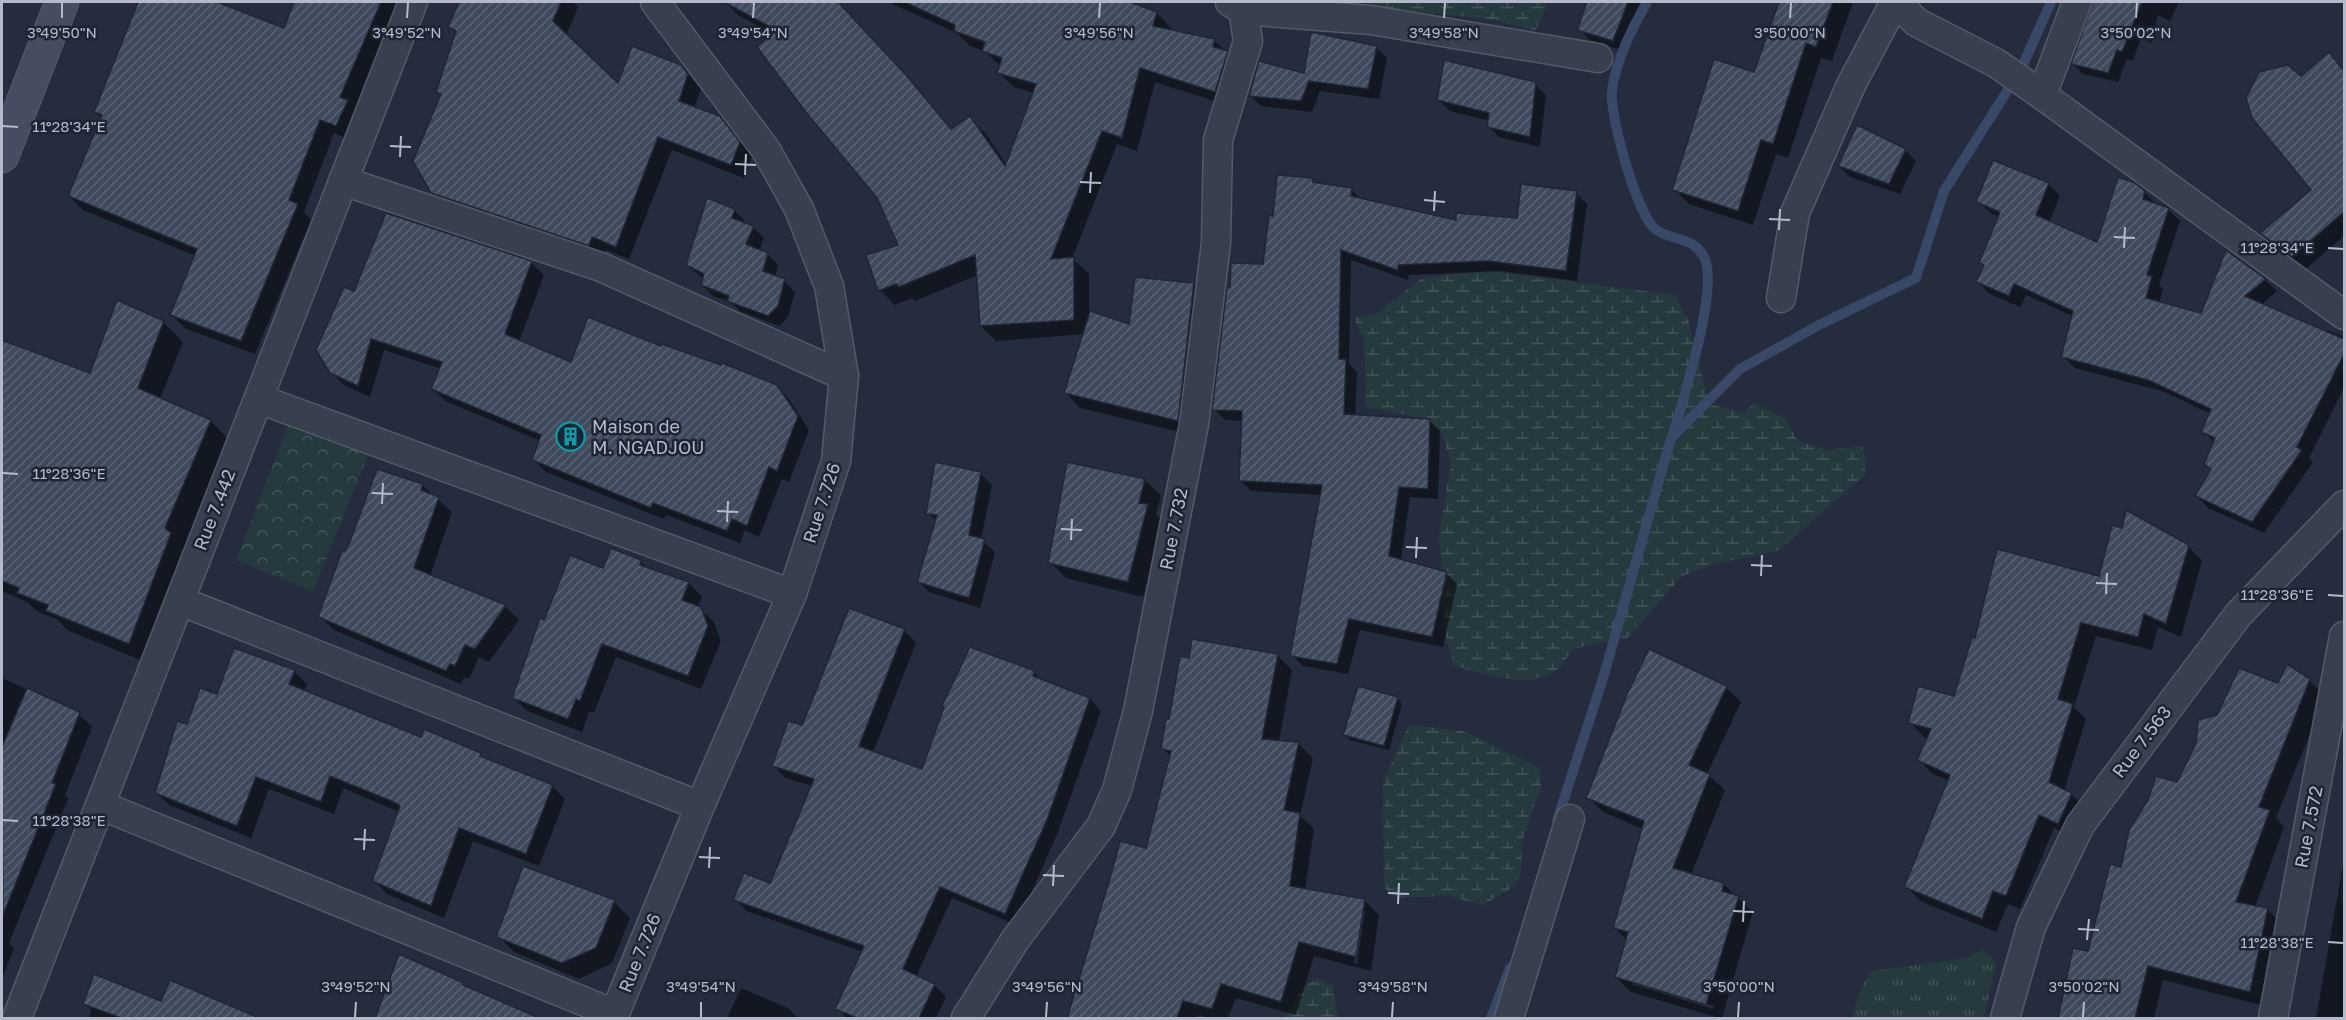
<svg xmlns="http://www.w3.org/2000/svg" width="2346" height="1020" font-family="'Golos Text',sans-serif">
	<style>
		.grass { fill: url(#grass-tufts) }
		.wetland { fill: url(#wetland-marsh) }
		.park { fill: url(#park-crowns) }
		.shadow { fill: #0007; fill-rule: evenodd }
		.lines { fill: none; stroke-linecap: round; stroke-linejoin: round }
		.stream { stroke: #394867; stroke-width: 10 }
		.building { fill: url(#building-hatch); stroke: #1f2635; stroke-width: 1.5 }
		.minor-casing { stroke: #535a69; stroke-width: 31 }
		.secondary-casing { stroke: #535a69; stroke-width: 35 }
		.minor { stroke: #383f4e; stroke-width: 28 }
		.secondary { stroke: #464d61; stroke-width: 33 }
		.ticks { fill: none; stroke: #b4bac9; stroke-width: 2 }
		.labels { text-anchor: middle; stroke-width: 5; stroke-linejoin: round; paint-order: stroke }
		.poi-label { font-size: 18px; fill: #b4bac9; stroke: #1d2433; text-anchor: start }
		.street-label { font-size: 18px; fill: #b4bac9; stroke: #1d2433 }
		.ticks-label { font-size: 15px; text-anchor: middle; fill: #b4bac9; stroke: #1d2433; stroke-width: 5; stroke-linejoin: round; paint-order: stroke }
	</style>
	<defs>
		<pattern id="grass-tufts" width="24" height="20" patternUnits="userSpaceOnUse" patternTransform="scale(1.5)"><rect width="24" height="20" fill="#26393f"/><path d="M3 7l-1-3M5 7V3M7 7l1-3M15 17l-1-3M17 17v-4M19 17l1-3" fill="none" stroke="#435459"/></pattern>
		<pattern id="wetland-marsh" width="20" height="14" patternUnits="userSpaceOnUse" patternTransform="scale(1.5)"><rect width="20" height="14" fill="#26393f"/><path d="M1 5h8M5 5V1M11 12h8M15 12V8" fill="none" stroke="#435459"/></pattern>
		<pattern id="park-crowns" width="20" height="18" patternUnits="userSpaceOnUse" patternTransform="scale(1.5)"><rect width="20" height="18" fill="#26393f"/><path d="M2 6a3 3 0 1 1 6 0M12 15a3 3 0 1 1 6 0" fill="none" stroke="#435459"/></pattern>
		<pattern id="building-hatch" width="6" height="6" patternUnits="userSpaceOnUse" patternTransform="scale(1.5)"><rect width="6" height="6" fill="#404a5d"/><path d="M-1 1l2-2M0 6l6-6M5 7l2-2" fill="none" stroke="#596273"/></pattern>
	</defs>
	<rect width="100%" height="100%" fill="#242c3e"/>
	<!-- grass -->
	<polygon class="grass" points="1983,949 1996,962 1984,1018 1851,1018 1862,986 1871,971 1967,958"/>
	<!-- wetland -->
	<g class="wetland">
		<polygon points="1366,2 1549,2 1535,31 1491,19 1387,9"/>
		<path d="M 1489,271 L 1675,295 L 1689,322 L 1709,404 L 1744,413 L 1754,403 L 1785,418 L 1798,441 L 1829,450 L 1863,446 L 1866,474 L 1778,551 L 1715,564 L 1682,576 L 1629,637 L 1573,649 C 1568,656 1562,666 1555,671 C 1527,690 1485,673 1454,666 L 1445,635 L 1439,534 L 1451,464 L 1441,431 L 1419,418 L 1366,407 L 1364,340 L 1354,318 L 1378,313 L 1422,278 Z"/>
		<polygon points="1409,725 1463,731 1540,768 1541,787 1523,839 1521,873 1513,887 1483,905 1448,896 1398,898 1384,888 1383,781"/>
		<polygon points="1318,978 1333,986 1338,1018 1285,1018 1303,987"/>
	</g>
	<!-- park -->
	<polygon class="park" points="288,426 369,453 313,591 236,560"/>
	<!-- shadow -->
	<g class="shadow">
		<polygon points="140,2 213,2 285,30 296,2 401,2 355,109 362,115 351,140 334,133 304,212 311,220 255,354 186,329 172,315 196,256 83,210 69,196 102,118 96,112"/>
		<polygon points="460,2 573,2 578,7 566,36 618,86 681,66 701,89 694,108 719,118 734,132 752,157 744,178 672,150 629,259 606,250 603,258 446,206 432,192 442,96 437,92 457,34 450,27"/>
		<polygon points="725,2 837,2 921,92 952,130 970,118 985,133 1007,165 1034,93 1014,87 999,73 1001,66 984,51 970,46 957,33 888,2 1126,2 1157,13 1171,28 1171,31 1214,40 1242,68 1230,106 1155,82 1137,151 1117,144 1072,259 1089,273 1089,318 1130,326 1194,285 1209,299 1192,435 1080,408 1066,393 1084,334 996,341 981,326 978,275 915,301 912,298 895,305 880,290 900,246 878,197 773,34 738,15"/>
		<polygon points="1589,2 1642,3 1624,51 1590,40 1579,29"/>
		<polygon points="1781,2 1853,2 1832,61 1821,58 1788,158 1776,154 1753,225 1689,204 1674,189 1755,74"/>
		<polygon points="2095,2 2179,2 2170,21 2158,15 2151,43 2141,38 2133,61 2127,59 2118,82 2083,74 2073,64"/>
		<polygon points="1376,47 1387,58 1379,99 1320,91 1312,112 1261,106 1250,95"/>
		<polygon points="2329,54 2344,70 2344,236 2306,269 2275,246 2262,233 2313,190 2302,78"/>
		<polygon points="1535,84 1546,95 1540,147 1499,137 1488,126 1489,121 1450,111 1439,100"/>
		<polygon points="1905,150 1916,161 1900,194 1850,177 1839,166"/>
		<polygon points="1994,162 2049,184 2060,196 2049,223 2098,244 2144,192 2156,204 2168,209 2180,221 2159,285 2163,289 2159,303 2202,314 2265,280 2277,291 2261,305 2326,333 2328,330 2344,337 2344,388 2309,458 2313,462 2264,533 2208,508 2197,496 2212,470 2206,464 2215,443 2203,431 2211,414 2162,391 2075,368 2063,356 2073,316 2026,295 2020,307 1990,294 1978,282 1985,267 1981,263 1999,217 1990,213 1978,201"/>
		<polygon points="1312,180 1316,184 1352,190 1362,200 1458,222 1518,220 1576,193 1587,204 1577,281 1500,271 1409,275 1408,280 1351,260 1349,364 1357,372 1355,416 1429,420 1440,431 1438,499 1410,497 1401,561 1446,573 1457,584 1443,647 1360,630 1348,674 1303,666 1292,655 1321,495 1251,491 1240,480 1243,421 1225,420 1214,409 1264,266 1274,217"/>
		<polygon points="734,210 745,221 744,224 753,227 764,238 759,251 767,254 778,265 775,277 784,281 795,292 788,317 779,326 740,311 731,302 713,296 702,285 704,279 687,265"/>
		<polygon points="531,263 544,275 519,342 572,364 662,348 776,386 789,399 809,430 789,482 782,479 759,537 745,530 740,543 666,515 664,519 546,472 533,459 541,441 445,401 433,389 441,369 384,350 370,397 344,385 331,372 355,293"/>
		<polygon points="163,322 183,342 160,399 211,421 230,441 184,548 189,553 148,663 67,630 57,619 38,612 27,602 2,591 2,342 91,375"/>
		<polygon points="936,463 981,474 992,485 981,540 995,552 980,608 929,592 918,581 936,521 928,513"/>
		<polygon points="1145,480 1161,496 1156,514 1163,521 1143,597 1066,578 1050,562"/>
		<polygon points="422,485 452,512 430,576 505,606 519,620 489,662 479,657 469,679 464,677 461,684 334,630 320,616 346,553"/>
		<polygon points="2188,546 2202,561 2181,637 2158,627 2152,650 2096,636 2074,707 2086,719 2064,791 2071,794 2085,808 2072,837 2054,828 2020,909 2008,904 1996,932 1920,901 1906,886 1950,781 1933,774 1919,760 1929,738 1924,737 1910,722 1955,698 1977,640 2100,578"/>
		<polygon points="641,561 649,570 689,583 702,597 698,607 714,622 721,641 701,689 616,657 594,713 589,712 582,732 527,711 513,697 545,622 604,570"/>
		<polygon points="850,610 905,631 916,643 873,753 923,770 1034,672 1044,682 1090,699 1101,711 1058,832 1017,925 952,898 916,977 934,985 946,997 936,1018 847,1018 837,1008 863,952 747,911 735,899 771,885 813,786 785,778 774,766 803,726"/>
		<path d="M 1278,656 L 1292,670 L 1279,742 L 1298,743 L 1313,758 L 1300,816 L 1314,829 L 1305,890 L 1364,900 L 1379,915 L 1371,971 L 1314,956 L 1296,1015 L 1236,998 L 1228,1018 L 1212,1018 L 1197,1015 L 1196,1018 L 1074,1018 L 1070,1014 L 1147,850 L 1171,757 L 1163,749 L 1190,660 ZM 1362,910 L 1365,910 L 1357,964 L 1354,964 Z"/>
		<polygon points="294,671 307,684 304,692 422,739 480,755 484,759 552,786 565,799 539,866 473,841 444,918 387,894 374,880 399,812 343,788 334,814 269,789 251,838 169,805 156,792 188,726 218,696"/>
		<polygon points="2,678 79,714 92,727 65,795 68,799 9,943 14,948 2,979"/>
		<polygon points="2309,680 2325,696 2276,818 2284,827 2255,907 2267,909 2282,924 2265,1006 2163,980 2154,1018 2060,1018 2075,949 2090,953 2122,869 2178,784 2218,716 2279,685"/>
		<path d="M 1726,687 L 1741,702 L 1707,774 L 1725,790 L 1691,875 L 1723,884 L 1753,912 L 1722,1018 L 1719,1018 L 1631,992 L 1616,977 L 1627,940 L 1614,927 L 1643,829 L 1603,812 L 1588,797 ZM 1632,981 L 1714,1006 L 1713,1009 L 1632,984 Z"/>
		<polygon points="1397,698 1402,704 1389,750 1350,740 1345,734"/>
		<polygon points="2344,859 2344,1018 2316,1018"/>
		<polygon points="614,902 630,918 612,963 579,979 514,952 498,936"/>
		<polygon points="400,956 514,1009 523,1018 376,1018"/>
		<polygon points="171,982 257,1018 89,1018 91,1010 85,1003 162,1003"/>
		<polygon points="741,988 788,1008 798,1018 727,1018"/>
	</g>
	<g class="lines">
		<!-- stream -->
		<g class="stream">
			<path d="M 1647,2 C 1632,29 1616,59 1612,91 C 1609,114 1637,214 1655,229 C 1670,241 1695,236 1705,259 C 1718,292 1683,400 1672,437"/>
			<polyline points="1557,821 1604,675 1671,438 1740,369 1821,324 1916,278 1944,191 2021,69 2051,2"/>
			<polyline points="1491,1018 1510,968"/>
		</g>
	</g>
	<!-- building -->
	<g class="building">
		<polygon points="138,2 217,2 284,28 294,2 381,2 340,97 348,100 336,126 320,120 289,200 298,204 241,341 170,315 197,249 68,196 102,115 94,112"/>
		<polygon points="459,2 561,2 553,21 618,83 632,46 681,65 688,74 679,101 720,116 740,142 731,165 658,137 616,247 592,237 589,246 431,193 413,161 441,94 436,92 456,31 448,27"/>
		<polygon points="724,2 838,2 906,75 951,129 970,116 1005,166 1036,84 997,73 1002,58 982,51 985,42 954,31 955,25 904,2 1130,2 1157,12 1153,26 1215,39 1213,47 1228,51 1215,92 1140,68 1122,138 1102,131 1051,259 1074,257 1074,320 980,326 975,255 899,287 896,284 878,291 866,255 898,245 877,198 805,111 757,47 776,30"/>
		<polygon points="1587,2 1628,2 1613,41 1577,30"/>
		<polygon points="1779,2 1833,2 1816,47 1806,43 1773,144 1761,140 1738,211 1672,190 1714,59 1754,72"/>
		<polygon points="2093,2 2142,2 2122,52 2117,50 2108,73 2071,64"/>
		<polygon points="1311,32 1377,46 1368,89 1309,81 1301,101 1249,96 1259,61 1304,73"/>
		<polygon points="2329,52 2344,71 2344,212 2292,257 2260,233 2311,190 2252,118 2246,98 2259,72 2288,65 2301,76"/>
		<polygon points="1444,60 1536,82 1530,137 1487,127 1489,113 1437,100"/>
		<polygon points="1857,125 1906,149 1889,184 1838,166"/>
		<polygon points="1993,160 2049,183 2036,215 2097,242 2118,177 2135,183 2145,191 2143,199 2169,208 2147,275 2152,276 2146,298 2201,313 2226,250 2266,279 2245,296 2344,339 2344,354 2297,447 2302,450 2252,522 2195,496 2211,469 2204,464 2215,438 2201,432 2211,409 2148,380 2061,357 2073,311 2014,284 2009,296 1976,282 1984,265 1979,263 2000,212 1976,202"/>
		<polygon points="1277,175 1313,178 1313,182 1352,188 1351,196 1456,220 1456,213 1517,218 1521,184 1577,191 1566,271 1488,261 1399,265 1397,270 1341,250 1339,359 1346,359 1344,414 1430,419 1428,489 1399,487 1389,556 1447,572 1432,637 1349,619 1337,664 1290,656 1322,485 1239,481 1242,411 1212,410 1227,287 1230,287 1231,263 1263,264 1269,215 1273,216"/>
		<polygon points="707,198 735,209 732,218 754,226 746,244 768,253 763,271 785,279 778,306 768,316 727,301 729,296 701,285 704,274 686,265"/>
		<polygon points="386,213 532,261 505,334 571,362 588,317 661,346 662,344 721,365 722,363 777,385 798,416 777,471 769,467 747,526 732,519 727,531 653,503 651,508 532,460 541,435 431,389 442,362 371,339 358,386 330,373 316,350 344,287 354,291"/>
		<polygon points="1135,277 1194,283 1178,421 1064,393 1090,311 1129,324"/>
		<polygon points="117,300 164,321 138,388 211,420 165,528 171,533 129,644 46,611 48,605 17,593 19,588 2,581 2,340 90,373"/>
		<polygon points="935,462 981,472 969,535 985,539 969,598 917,582 937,515 926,514"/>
		<polygon points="1067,462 1145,479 1139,503 1148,504 1128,582 1048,563"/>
		<polygon points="377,469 423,484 421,490 439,497 414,568 506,605 475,649 465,645 455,666 450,664 446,671 318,617 342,551 345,551 349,544"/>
		<polygon points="2126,510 2189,545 2166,624 2144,614 2138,637 2081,623 2058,699 2073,704 2049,782 2072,793 2058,824 2039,815 2006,896 1993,891 1982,919 1904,887 1950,775 1917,760 1931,729 1908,723 1918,686 1954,696 1972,637 1975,638 1997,549 2099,576 2112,525 2122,528"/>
		<polygon points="611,548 641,560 640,565 689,582 682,600 701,607 708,626 688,676 602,644 580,701 576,699 568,719 512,698 540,618 544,620 570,555 603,568"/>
		<polygon points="849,608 905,629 859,746 922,769 944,707 942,706 970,647 1035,671 1033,676 1090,698 1047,820 1005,914 940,887 903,969 935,984 919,1018 857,1018 835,1009 864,946 733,900 744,873 770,883 814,779 772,766 788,721 802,725"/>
		<polygon points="1192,639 1278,654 1262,739 1299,742 1284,810 1300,813 1290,886 1365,899 1356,957 1299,942 1281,1002 1221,984 1212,1009 1183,1001 1177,1018 1067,1018 1111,875 1120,841 1146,848 1171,751 1161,749 1166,718 1169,719 1180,656 1189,658"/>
		<polygon points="234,648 295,670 289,684 421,737 424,729 481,753 480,756 553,785 526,854 459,828 431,906 372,881 400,806 396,803 330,776 321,802 256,777 237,826 155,793 177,721 187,724 200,688 217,694"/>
		<polygon points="1649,649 1727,686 1689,765 1710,774 1673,868 1724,883 1722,891 1739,896 1706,1005 1615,977 1628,932 1613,928 1644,821 1586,798 1628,692"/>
		<polygon points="2287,664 2310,679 2259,807 2270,810 2236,902 2268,908 2250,992 2148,966 2135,1018 2058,1018 2073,948 2088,951 2110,864 2121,867 2129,830 2148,800 2156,776 2177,782 2196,743 2198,720 2217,715 2239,668 2278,683"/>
		<polygon points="1358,686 1398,697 1384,746 1343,735"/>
		<polygon points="27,688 80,712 52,783 56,784 3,915 2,747"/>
		<polygon points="523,866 615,900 596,948 562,963 496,937"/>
		<polygon points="399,954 464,983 463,985 539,1018 375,1018"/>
		<polygon points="94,974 161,1001 170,980 259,1018 121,1018 83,1004"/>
	</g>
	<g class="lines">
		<defs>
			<g id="minor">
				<polyline points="1897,2 1916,22 1996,63 2042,95 2344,315"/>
				<polyline points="1243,10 1371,20 1598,58"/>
				<polyline points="2042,95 2077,2"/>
				<polyline points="343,181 601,267 844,376"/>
				<polyline points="1781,298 1795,213 1851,85 1895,2"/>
				<polyline points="259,399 792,594"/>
				<polyline points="180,601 700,806"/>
				<polyline points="100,805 615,1014"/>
				<polyline points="17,1018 413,2"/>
				<polyline points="613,1018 700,806 792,594 836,461 844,376 829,286 799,209 766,150 655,2"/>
				<polyline points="966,1018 1015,940 1101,826 1117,790 1138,711 1194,424 1216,243 1218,140 1248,41 1243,10 1230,2"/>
				<polyline points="1509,1018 1570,819"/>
				<polyline points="2005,1018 2031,927 2080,825 2238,615 2344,505"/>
				<polyline points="2273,1018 2344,636"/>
			</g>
			<polyline id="secondary" points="2,156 62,2"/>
		</defs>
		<!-- minor casing -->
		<use href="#minor" class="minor-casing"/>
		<!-- secondary casing -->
		<use href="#secondary" class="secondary-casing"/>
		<!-- minor -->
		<use href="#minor" class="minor"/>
		<!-- secondary -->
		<use href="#secondary" class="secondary"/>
	</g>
	<!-- ticks -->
	<path class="ticks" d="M 62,18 L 62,3M 407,18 L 408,3M 753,18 L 754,3M 1099,18 L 1100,3M 1444,18 L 1445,3M 1790,18 L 1791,3M 2136,18 L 2137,3M 3,126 L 18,127M 390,146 L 411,147M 400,157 L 401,136M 735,164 L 756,165M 745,175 L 746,154M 1080,182 L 1101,183M 1090,193 L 1091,172M 1424,200 L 1445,202M 1434,211 L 1435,191M 1769,219 L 1790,220M 1779,230 L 1780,209M 2114,237 L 2135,238M 2124,248 L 2125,227M 2328,248 L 2343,249M 3,473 L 18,474M 372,493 L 393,494M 382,504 L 383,483M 717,511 L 738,512M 727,522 L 728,501M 1061,529 L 1082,530M 1071,540 L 1072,519M 1406,547 L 1427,548M 1416,558 L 1417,537M 1751,565 L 1772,566M 1761,576 L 1762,555M 2096,583 L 2117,584M 2106,594 L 2107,573M 2328,595 L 2343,596M 3,820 L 18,821M 354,839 L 375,840M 364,850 L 365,829M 699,857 L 720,858M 709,868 L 710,847M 1043,875 L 1064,876M 1053,886 L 1054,865M 1388,893 L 1409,894M 1398,904 L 1399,883M 1733,911 L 1754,912M 1743,922 L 1744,901M 2078,929 L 2099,930M 2087,940 L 2089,919M 2328,942 L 2343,943M 355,1017 L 356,1002M 701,1017 L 701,1002M 1046,1017 L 1047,1002M 1392,1017 L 1393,1002M 1738,1017 L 1739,1002M 2083,1017 L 2084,1002"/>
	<!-- icons -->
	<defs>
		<symbol id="building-ring" viewBox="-11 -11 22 22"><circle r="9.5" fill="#1d2433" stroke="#0f9aa8" stroke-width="1.5"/><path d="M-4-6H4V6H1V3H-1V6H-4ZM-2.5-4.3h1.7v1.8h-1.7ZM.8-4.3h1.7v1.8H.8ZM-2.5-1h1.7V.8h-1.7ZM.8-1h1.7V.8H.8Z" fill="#0f9aa8"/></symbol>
	</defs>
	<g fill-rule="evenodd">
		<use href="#building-ring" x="554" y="420" width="33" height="33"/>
	</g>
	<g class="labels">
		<!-- poi labels -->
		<g class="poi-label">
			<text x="592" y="433">Maison de<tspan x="592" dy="21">M. NGADJOU</tspan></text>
		</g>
		<!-- street labels -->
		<g class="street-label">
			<text transform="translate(822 503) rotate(-72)" y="6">Rue 7.726</text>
			<text transform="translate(215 510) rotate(-69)" y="6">Rue 7.442</text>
			<text transform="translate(1174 529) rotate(-79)" y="6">Rue 7.732</text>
			<text transform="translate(2142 742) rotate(-53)" y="6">Rue 7.563</text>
			<text transform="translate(2309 827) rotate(-79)" y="6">Rue 7.572</text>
			<text transform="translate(640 953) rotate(-68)" y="6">Rue 7.726</text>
		</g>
	</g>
	<g class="ticks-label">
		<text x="62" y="38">3°49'50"N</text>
		<text x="407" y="38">3°49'52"N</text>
		<text x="753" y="38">3°49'54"N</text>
		<text x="1099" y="38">3°49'56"N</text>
		<text x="1444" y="38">3°49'58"N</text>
		<text x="1790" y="38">3°50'00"N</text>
		<text x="2136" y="38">3°50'02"N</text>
		<text x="69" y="132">11°28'34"E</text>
		<text x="2277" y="253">11°28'34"E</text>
		<text x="69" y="479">11°28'36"E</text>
		<text x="2277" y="600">11°28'36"E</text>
		<text x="69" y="826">11°28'38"E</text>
		<text x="2277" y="948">11°28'38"E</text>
		<text x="356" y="992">3°49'52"N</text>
		<text x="701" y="992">3°49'54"N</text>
		<text x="1047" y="992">3°49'56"N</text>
		<text x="1393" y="992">3°49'58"N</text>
		<text x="1739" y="992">3°50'00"N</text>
		<text x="2084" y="992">3°50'02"N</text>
	</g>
	<!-- border -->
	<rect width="2346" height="1020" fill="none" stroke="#b4bac9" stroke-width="6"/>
</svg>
